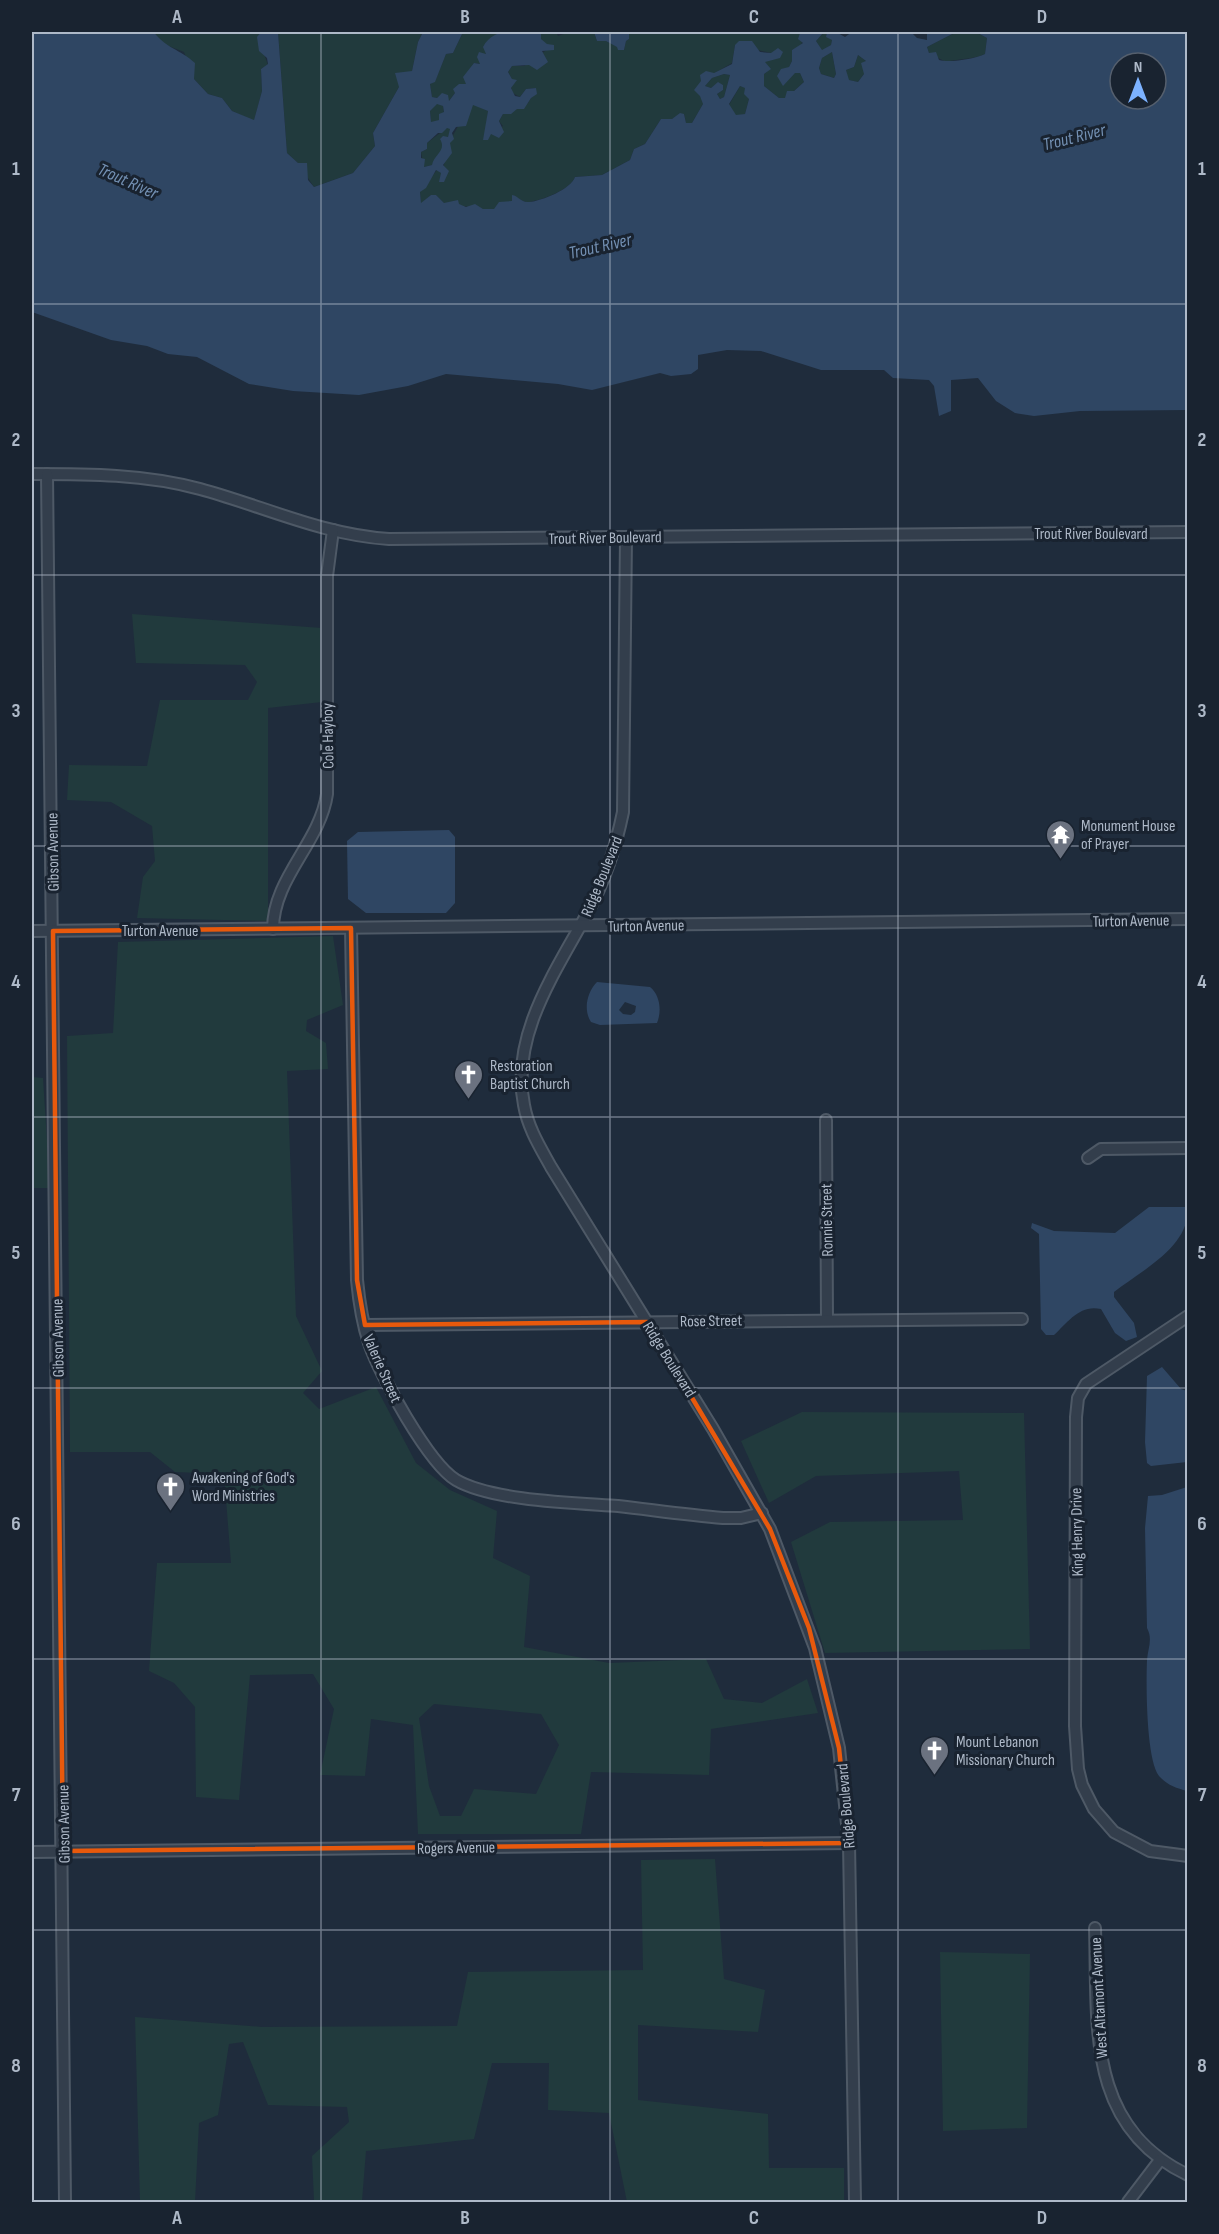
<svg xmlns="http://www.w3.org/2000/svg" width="1219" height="2234" font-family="'Sofia Sans Condensed',sans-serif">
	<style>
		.green { fill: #213a3d; fill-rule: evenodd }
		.water { fill: #2f4663; fill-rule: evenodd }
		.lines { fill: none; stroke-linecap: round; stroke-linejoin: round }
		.minor-casing { stroke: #4e5966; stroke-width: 14 }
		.minor { stroke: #333e4c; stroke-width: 10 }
		.marked { fill: none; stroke: #e8590c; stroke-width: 4.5; stroke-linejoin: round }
		.grid { fill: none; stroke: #aeb9c8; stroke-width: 1.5; stroke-opacity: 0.55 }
		.labels { text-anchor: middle; stroke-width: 6; stroke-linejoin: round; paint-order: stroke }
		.street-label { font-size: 16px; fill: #aeb9c8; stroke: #192330 }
		.poi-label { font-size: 16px; fill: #aeb9c8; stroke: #192330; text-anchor: start }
		.water-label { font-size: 18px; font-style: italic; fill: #7390b3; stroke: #192330 }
		.neatline { fill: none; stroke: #aeb9c8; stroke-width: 2 }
		.grid-label { font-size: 20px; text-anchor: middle; font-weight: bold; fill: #aeb9c8 }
	</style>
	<rect width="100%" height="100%" fill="#1f2c3c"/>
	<!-- green -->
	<g class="green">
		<polygon points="154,32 261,32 258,37 268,65 261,69 262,91 254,121 232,111 222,98 208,94 194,79 184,52 161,43"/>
		<polygon points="278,32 423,32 418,42 412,71 399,87 373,133 375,146 353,173 314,187 298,163 287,153"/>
		<polygon points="463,32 507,32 487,51 480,64 474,63 468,73 467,84 455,93 448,102 448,95 442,94 437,98 432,97 430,84 435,81 446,54 453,53"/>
		<path d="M 541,32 L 556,32 L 558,36 L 569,32 L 594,32 L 597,41 L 606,41 L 624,50 L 626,41 L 629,39 L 629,32 L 808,32 L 799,48 L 792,50 L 792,61 L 789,67 L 795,72 L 800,73 L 804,82 L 786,98 L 779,98 L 764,86 L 764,74 L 770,69 L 764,62 L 774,58 L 771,53 L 735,45 L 732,63 L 701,81 L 703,104 L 692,123 L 686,123 L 684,114 L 672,119 L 661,119 L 645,144 L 634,149 L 630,160 L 602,175 L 575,177 C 570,190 544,199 530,202 C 524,203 517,198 512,195 L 512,201 L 494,209 L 483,209 L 444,203 L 436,195 L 431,195 L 421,204 L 420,192 L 437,170 L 441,173 L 444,182 C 441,151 455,129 473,104 L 488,111 L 485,135 L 491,134 L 503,126 L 499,121 L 503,114 L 528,103 L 536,88 L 526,89 L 520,97 L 511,92 L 512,79 L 508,72 L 512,66 L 524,66 L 548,49 L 541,39 Z"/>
		<polygon points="824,32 827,32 826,36 832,40 831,45 822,51 816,41"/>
		<path d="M 956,32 L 976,32 L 987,38 L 985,54 C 972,60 960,58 946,62 L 929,53 L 927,47 Z"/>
		<polygon points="832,52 836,74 834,78 821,74 819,68 822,58"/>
		<polygon points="858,55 866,61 864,74 858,82 848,80 846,70 854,67"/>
		<polygon points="724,74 730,75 724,97 720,99 717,94 723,90 723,85 718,83 711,88 705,86 712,78"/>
		<polygon points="740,86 746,88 749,99 745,114 736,116 729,105"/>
		<polygon points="437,103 443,106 444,113 440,120 431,123 430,111"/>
		<polygon points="448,127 451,129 442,152 432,165 424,167 421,152 427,149 427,143"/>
		<polygon points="132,614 322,628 322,702 268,708 268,921 137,918 143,877 155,861 152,826 111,802 67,800 69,765 147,766 160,700 248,700 257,682 245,665 136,663"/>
		<path d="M 333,936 L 343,1005 L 307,1020 L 306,1031 L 326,1043 L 328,1069 L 287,1071 L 296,1316 L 322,1371 L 303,1393 L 319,1409 L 376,1387 L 416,1463 L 450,1490 L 497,1511 L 493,1558 L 530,1576 L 524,1647 L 609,1663 L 706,1659 L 724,1699 L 762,1703 L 807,1679 L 818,1713 L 711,1729 L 709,1775 L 591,1772 L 581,1834 L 418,1834 L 413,1725 L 371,1719 L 365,1776 L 320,1775 L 334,1709 L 313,1674 L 250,1675 L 239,1800 L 196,1797 L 195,1707 L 174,1683 L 149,1671 L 157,1563 L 231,1563 L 224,1474 L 175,1472 L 150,1452 L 70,1452 L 67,1036 L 113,1033 L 118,942 ZM 434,1704 L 541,1714 L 559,1745 L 536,1794 L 474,1789 L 461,1816 L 440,1816 L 429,1786 L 419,1718 Z"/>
		<polygon points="32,1077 43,1078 50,1188 32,1188"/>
		<polygon points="802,1412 1024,1413 1030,1649 825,1653 791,1542 830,1522 963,1520 959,1471 816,1476 769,1503 741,1441"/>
		<polygon points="715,1859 724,1979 765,1990 758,2032 638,2025 638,2100 768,2114 769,2168 844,2168 844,2202 627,2202 609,2113 548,2110 549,2063 492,2063 474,2139 366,2151 362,2201 314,2200 312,2156 349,2122 347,2107 268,2105 243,2042 229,2044 218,2115 199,2123 195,2202 140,2202 135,2017 262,2027 457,2026 468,1972 643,1970 641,1860"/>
		<polygon points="940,1952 1030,1954 1027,2128 943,2131"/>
	</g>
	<!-- water -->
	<g class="water">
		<path d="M 32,32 L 154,32 C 164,47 181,50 195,63 L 194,79 L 208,94 L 222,98 L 232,111 L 254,120 L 262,91 L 261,69 L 268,64 L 267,58 L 259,51 L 257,37 L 261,32 L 278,32 L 287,153 L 298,163 L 307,163 L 308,180 L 314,187 L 353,173 L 375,146 L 373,133 L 399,87 L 395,73 L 412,71 L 418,42 L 423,32 L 463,32 L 453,53 L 446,54 L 435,82 L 430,84 L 432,97 L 437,98 L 442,93 L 448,95 L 449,101 L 455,93 L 453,89 L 459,84 L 466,84 L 463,77 L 474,63 L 480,64 L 477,57 L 479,52 L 486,54 L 483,47 C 494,26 520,31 541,32 L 541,39 L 547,44 L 554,45 L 554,50 L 542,51 L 548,62 L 537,70 L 529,65 L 512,66 L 508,72 L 512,79 L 517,80 L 511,88 L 515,96 L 520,97 L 526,89 L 536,88 L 537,94 L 531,98 L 524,109 L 517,109 L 511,114 L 503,114 L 499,121 L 504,132 L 499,138 L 491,134 L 488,140 L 483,140 L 488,111 L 473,105 L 466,126 L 456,127 L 452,133 L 454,139 L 450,143 L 452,153 L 443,165 L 449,171 L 444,182 L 439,182 L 441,173 L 436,170 L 426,188 L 420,192 L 421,203 L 431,195 L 436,195 L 444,203 L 458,200 L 459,204 L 466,207 L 475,204 L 483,209 L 494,209 L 499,202 L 512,201 L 512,195 C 519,196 521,203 529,202 C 542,201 571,189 575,177 L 602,175 L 630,160 L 634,149 L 645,144 L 661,119 L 672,119 L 680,113 L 684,114 L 686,123 L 692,123 L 703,104 L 700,96 L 694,90 L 701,81 L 700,75 L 706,71 L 714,73 L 732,64 L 735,45 L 739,41 L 752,41 L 760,52 L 771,53 L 778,48 L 783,52 L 780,58 L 765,62 L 771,69 L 764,74 L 764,86 L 779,98 L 785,98 L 787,91 L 794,91 L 804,82 L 800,73 L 795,73 L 783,86 L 777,76 L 781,69 L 789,67 L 792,61 L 792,50 L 803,43 L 798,39 L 800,33 L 807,34 L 808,32 L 824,32 L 816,41 L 822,50 L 831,45 L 832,40 L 826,37 L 827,32 L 836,32 L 845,37 L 852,32 L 911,32 L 917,38 L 927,40 L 927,32 L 956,32 L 927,47 L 929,53 L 936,52 L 939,60 C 950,63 974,59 985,54 L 987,38 L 976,32 L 1187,32 L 1187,410 L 1080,411 L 1034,416 L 1015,413 L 996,401 L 978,378 L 951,380 L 951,411 L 939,416 L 934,386 L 929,380 L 893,378 L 884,370 L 821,370 L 761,351 L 727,350 L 698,355 L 698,369 L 691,374 L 671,376 L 660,373 L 592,390 L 558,384 L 446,374 L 408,386 L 359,395 L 293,391 L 249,384 L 197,357 L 168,354 L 147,346 L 111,340 L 32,312 ZM 832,52 L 836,74 L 834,78 L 821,74 L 819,68 L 822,58 ZM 858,55 L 866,61 L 861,63 L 864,74 L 858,82 L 849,80 L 846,70 L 854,67 ZM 1120,63 L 1156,63 L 1156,99 L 1120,99 ZM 724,74 L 730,75 L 724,97 L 720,99 L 717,94 L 723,90 L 723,85 L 718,82 L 711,88 L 705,86 L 712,78 ZM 740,86 L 745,88 L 744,94 L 749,99 L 745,114 L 736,115 L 729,104 ZM 437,104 L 443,106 L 444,112 L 439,114 L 439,120 L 431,122 L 430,111 ZM 447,128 L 450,129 L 448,137 L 443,136 L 440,139 C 447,151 434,154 432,165 L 424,167 L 425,159 L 421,158 L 421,152 L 427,149 L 427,143 L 438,133 L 442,133 Z"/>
		<polygon points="594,32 629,32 629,39 626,41 624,50 618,50 617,47 606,41 597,41"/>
		<polygon points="449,830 455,837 455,903 446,913 366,913 348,899 347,841 358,832"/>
		<path d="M 597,982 L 650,987 C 660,995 662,1011 657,1023 L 600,1025 L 591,1022 C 583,1010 587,992 597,982 ZM 625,1002 L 636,1006 L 635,1012 L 631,1015 L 623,1014 L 619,1010 Z"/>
		<path d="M 1149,1207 L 1187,1207 C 1192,1245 1141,1271 1114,1292 L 1114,1297 L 1134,1323 L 1137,1337 L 1126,1341 L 1115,1333 L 1101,1309 C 1080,1304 1068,1322 1054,1335 L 1046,1335 L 1041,1329 L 1039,1234 L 1031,1228 L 1032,1223 L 1054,1231 L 1115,1233 Z"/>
		<polygon points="1162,1367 1181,1389 1187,1391 1187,1462 1151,1466 1147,1463 1145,1442 1147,1376"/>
		<path d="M 1187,1487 L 1188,1487 L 1187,1791 C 1176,1788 1167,1785 1159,1776 C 1146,1759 1146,1683 1147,1660 C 1148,1648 1153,1639 1147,1628 L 1145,1528 L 1148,1496 L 1162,1495 Z"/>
	</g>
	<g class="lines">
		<defs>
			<g id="minor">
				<path d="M 32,474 C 88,474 145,474 200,489 C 263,506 323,535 389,539 L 1188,532"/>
				<polyline points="47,474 65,2202"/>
				<path d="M 626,537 L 623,812 C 616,846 605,880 589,910 C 557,970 510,1034 524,1105 C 528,1128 540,1147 551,1167 L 713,1429 L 770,1529 L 815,1648 L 839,1748 L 849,1843 L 855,2202"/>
				<path d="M 351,928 L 357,1280 C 359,1301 362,1322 369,1343 C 379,1374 429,1464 456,1480 C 492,1501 576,1503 618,1506 C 653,1510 688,1515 723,1518 L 741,1518 L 762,1513"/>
				<path d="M 273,929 C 273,878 320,843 327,794 L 327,576 L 333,530"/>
				<polyline points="32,931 1188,919"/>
				<polyline points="826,1120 827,1320"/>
				<polyline points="1088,1158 1101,1149 1188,1148"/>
				<polyline points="1188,1316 1086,1384 1078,1398 1076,1417 1075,1726 1078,1769 1082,1785 1094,1809 1114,1832 1150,1851 1188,1856"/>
				<polyline points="365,1325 1022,1319"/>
				<polyline points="32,1852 849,1843"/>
				<path d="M 1095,1928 C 1098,2024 1085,2126 1188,2175"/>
				<polyline points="1128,2202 1160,2160"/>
			</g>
		</defs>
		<!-- minor casing -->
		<use href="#minor" class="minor-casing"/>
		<!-- minor -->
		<use href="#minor" class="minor"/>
	</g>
	<!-- marked area -->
	<path class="marked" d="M 351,928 L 357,1280 L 365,1325 L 647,1322 L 770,1529 L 809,1628 L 839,1748 L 849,1843 L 63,1851 L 53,931 Z"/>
	<!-- grid -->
	<path class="grid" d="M 321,32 L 321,2202M 610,32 L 610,2202M 898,32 L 898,2202M 32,304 L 1188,304M 32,575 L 1188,575M 32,846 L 1188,846M 32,1117 L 1188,1117M 32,1388 L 1188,1388M 32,1659 L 1188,1659M 32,1930 L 1188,1930"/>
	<!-- icons -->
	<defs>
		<symbol id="temple-pin" viewBox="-11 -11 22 30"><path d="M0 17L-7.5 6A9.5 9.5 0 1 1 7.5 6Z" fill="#6b7280" stroke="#192330"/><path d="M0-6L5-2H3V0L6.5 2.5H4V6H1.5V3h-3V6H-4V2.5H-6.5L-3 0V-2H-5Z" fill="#fff"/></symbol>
		<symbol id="church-pin" viewBox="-11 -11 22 30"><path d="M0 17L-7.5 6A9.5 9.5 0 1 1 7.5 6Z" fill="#6b7280" stroke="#192330"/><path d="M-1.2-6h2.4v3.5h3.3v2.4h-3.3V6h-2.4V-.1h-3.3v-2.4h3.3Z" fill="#fff"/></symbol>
	</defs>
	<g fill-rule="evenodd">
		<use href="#temple-pin" x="1044" y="818" width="33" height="45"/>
		<use href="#church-pin" x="452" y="1058" width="33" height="45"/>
		<use href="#church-pin" x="154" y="1470" width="33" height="45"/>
		<use href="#church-pin" x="918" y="1734" width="33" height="45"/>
	</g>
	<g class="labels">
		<!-- street labels -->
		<g class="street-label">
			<text x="1091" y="539">Trout River Boulevard</text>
			<text transform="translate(605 537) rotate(-1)" y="6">Trout River Boulevard</text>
			<text transform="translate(327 736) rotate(-91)" y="6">Cole Hayboy</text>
			<text transform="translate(52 852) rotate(-91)" y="6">Gibson Avenue</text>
			<text transform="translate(601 876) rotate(-68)" y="6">Ridge Boulevard</text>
			<text transform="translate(1131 920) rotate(-1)" y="6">Turton Avenue</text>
			<text transform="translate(646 925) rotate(-1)" y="6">Turton Avenue</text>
			<text x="160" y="936">Turton Avenue</text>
			<text transform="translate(826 1220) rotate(-91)" y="6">Ronnie Street</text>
			<text transform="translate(711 1320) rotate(-1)" y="6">Rose Street</text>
			<text transform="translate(57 1338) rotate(-91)" y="6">Gibson Avenue</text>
			<text transform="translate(670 1359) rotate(58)" y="6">Ridge Boulevard</text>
			<text transform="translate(383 1368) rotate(66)" y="6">Valerie Street</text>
			<text transform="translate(1076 1532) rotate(-91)" y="6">King Henry Drive</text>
			<text transform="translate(845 1806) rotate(-95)" y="6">Ridge Boulevard</text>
			<text transform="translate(63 1824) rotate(-91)" y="6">Gibson Avenue</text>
			<text transform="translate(456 1847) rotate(-1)" y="6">Rogers Avenue</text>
			<text transform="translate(1098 1998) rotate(-93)" y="6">West Altamont Avenue</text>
		</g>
		<!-- poi labels -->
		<g class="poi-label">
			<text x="1081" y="831">Monument House<tspan x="1081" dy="18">of Prayer</tspan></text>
			<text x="490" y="1071">Restoration<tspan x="490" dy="18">Baptist Church</tspan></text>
			<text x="192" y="1483">Awakening of God's<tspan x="192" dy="18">Word Ministries</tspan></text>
			<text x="956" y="1747">Mount Lebanon<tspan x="956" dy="18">Missionary Church</tspan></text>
		</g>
		<!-- water labels -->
		<g class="water-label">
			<text transform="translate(1074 137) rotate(-14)" y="6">Trout River</text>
			<text transform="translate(128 181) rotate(24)" y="6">Trout River</text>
			<text transform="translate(600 246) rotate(-13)" y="6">Trout River</text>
		</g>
	</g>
	<!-- border -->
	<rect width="1219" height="2234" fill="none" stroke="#192330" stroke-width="66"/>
	<!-- north arrow -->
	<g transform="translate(1138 81)"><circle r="28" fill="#192330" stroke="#555f6d" stroke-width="1.5"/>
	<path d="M0-4.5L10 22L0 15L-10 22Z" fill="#7cb2ff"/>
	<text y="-9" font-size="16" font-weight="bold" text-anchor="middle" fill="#aeb9c8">N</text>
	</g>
	<rect x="33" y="33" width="1153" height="2168" class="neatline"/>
	<g class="grid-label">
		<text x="177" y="23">A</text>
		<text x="465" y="23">B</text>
		<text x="754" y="23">C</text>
		<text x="1042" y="23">D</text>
		<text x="16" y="175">1</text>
		<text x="1202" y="175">1</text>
		<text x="16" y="446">2</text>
		<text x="1202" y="446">2</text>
		<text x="16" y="717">3</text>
		<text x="1202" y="717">3</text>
		<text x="16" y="988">4</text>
		<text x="1202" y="988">4</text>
		<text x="16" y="1259">5</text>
		<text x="1202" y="1259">5</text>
		<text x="16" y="1530">6</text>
		<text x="1202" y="1530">6</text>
		<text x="16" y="1801">7</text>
		<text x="1202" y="1801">7</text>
		<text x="16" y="2072">8</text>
		<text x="1202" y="2072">8</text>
		<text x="177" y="2224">A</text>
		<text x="465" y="2224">B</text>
		<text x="754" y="2224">C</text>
		<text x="1042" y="2224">D</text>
	</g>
</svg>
